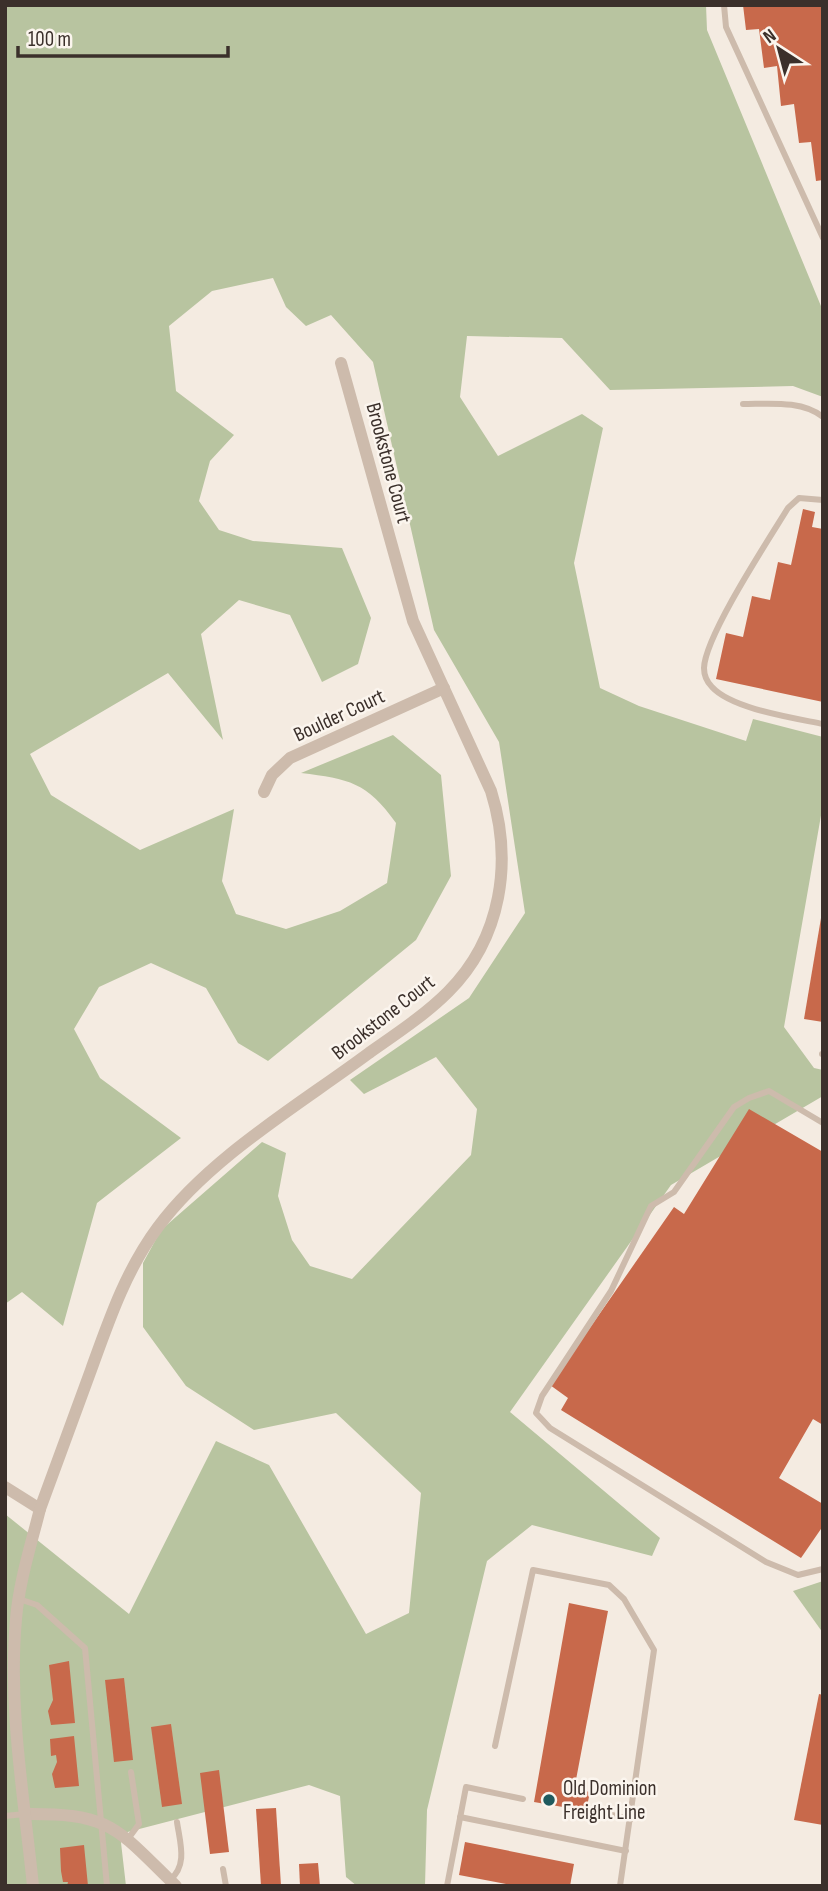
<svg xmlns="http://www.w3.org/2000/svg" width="828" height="1891" font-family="'Sofia Sans Condensed',sans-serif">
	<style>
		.green { fill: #b8c4a0 }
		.building { fill: #c8694b }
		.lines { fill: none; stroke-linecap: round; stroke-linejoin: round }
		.lane { stroke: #cdbbac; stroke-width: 6 }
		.street { stroke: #cdbbac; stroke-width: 12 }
		.poi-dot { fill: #1f5a5e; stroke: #fbf5ee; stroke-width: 2.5 }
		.labels { text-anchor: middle; stroke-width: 5; stroke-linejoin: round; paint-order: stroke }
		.street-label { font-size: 21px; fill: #3b302b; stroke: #fbf5ee }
		.poi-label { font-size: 21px; fill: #3b302b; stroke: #fbf5ee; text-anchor: start }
	</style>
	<rect width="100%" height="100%" fill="#f4ebe1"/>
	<!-- green -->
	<g class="green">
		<path d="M 5,5 L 706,5 L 707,30 L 823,311 L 823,397 L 793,386 L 610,390 L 562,338 L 467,336 L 460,397 L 498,456 L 582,414 L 603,428 L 574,563 L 600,688 L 639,706 L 746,741 L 753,719 L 823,737 L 823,804 L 784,1027 L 814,1068 L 823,1070 L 823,1096 L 671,1185 L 510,1412 L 660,1538 L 652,1556 L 532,1525 L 487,1561 L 427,1810 L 425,1886 L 357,1886 L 346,1877 L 340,1796 L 309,1785 L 120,1834 L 126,1886 L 5,1886 L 5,1514 L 129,1614 L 216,1441 L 269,1465 L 366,1634 L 409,1613 L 421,1493 L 336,1413 L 254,1430 L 186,1386 L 143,1327 L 143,1263 L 161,1230 L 262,1142 L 286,1153 L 278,1196 L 292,1240 L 310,1266 L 352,1279 L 471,1155 L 477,1109 L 436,1057 L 364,1094 L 350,1080 L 469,998 L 525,913 L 499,742 L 434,630 L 373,362 L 331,315 L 306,326 L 286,307 L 273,278 L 212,291 L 169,326 L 176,391 L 234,435 L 210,461 L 199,501 L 219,530 L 253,541 L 342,548 L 371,618 L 358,664 L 322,682 L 290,615 L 239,600 L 201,634 L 223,740 L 168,673 L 30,754 L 51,795 L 140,850 L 234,809 L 222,881 L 236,914 L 286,929 L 340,911 L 387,883 L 396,823 C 367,782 349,779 301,773 L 393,735 L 441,775 L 451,876 L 416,940 L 268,1061 L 238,1043 L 206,988 L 151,963 L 99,987 L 74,1029 L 100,1078 L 181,1138 L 97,1203 L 63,1326 L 22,1292 L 5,1304 Z"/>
		<polygon points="823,1581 823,1633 793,1591"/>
	</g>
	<!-- building -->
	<g class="building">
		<polygon points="743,5 823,5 823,180 816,181 811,142 799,143 794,104 781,106 777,66 764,68 759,29 746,30"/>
		<polygon points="803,509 815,512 812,527 823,529 823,702 716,679 726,633 743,637 752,596 770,600 778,562 791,565"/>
		<polygon points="821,918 823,918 823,1022 804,1019"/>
		<polygon points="749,1109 823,1152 823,1425 813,1419 779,1478 823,1504 823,1526 801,1558 561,1410 568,1398 550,1385 674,1207 684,1214"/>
		<polygon points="569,1603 608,1611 575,1785 571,1788 590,1792 586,1811 534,1802"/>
		<polygon points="69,1661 75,1723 51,1725 48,1711 53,1700 49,1665"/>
		<polygon points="124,1678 133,1760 114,1762 105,1680"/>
		<polygon points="819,1694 823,1695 823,1825 794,1820"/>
		<polygon points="171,1724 182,1804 162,1807 151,1727"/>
		<polygon points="74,1736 79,1786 55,1788 52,1774 57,1762 56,1755 51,1756 50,1739"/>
		<polygon points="219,1770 229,1852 210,1854 200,1773"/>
		<polygon points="276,1808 281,1886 261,1886 256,1809"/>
		<polygon points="465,1842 574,1864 570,1886 516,1886 459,1875"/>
		<polygon points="84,1845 88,1886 67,1886 68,1882 63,1882 61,1871 60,1848"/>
		<polygon points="318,1863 320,1886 300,1886 299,1864"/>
	</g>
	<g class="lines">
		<!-- lane -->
		<g class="lane">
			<polyline points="724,5 726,27 823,238"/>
			<path d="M 743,404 C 769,404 802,400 823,417"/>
			<path d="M 823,500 L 799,498 L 788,508 C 769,539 705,636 704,668 C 704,676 707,682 712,687 C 732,709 794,718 823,724"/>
			<polyline points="822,1054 823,1054"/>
			<polyline points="823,1123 769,1091 749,1098 734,1107 674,1192 651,1206 611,1291 542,1396 536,1413 550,1428 766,1562 798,1575 823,1569"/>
			<polyline points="19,1599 37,1605 85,1648 107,1886"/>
			<polyline points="495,1746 533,1570 609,1585 624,1599 654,1650 620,1886"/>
			<polyline points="592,1811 631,1819"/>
			<polyline points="5,1816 25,1814"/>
			<polyline points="460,1817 626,1851"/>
			<polyline points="128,1839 139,1824 131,1772"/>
			<polyline points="223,1869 226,1886"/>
			<path d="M 170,1880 C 188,1865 180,1843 177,1822"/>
			<polyline points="447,1886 466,1787 523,1799"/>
		</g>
		<!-- street -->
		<g class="street">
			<polyline points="264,792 272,775 290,758 444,688"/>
			<path d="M 5,1487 L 40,1509 C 57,1463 74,1416 91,1370 C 109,1320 126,1270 158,1227 C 210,1157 299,1105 369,1053 C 396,1034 425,1015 448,992 C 502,938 513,861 491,791 L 413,621 L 341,363"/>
			<path d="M 25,1814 C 112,1813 116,1828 176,1886"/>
			<path d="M 33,1886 C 24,1797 8,1708 16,1619 C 19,1582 31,1545 40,1509"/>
		</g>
	</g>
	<!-- markers -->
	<circle class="poi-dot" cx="549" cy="1800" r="7"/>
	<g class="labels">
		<!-- street labels -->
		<g class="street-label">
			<text transform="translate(389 463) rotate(75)" y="7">Brookstone Court</text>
			<text transform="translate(339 715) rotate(-25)" y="7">Boulder Court</text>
			<text transform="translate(383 1017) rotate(-38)" y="7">Brookstone Court</text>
		</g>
		<!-- poi labels -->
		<g class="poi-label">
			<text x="563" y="1795">Old Dominion<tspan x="563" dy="24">Freight Line</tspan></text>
		</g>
	</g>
	<!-- border -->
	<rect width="828" height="1891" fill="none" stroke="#3b302b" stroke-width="14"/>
	<!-- north arrow -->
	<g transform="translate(779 49) rotate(324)" stroke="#fbf5ee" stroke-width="5" paint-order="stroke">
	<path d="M0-5L12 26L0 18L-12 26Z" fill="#3b302b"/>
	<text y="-10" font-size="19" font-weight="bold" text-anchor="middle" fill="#3b302b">N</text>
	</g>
	<!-- scale -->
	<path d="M18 46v10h210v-10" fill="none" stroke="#3b302b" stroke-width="3.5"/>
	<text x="28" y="46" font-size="21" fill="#3b302b" stroke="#fbf5ee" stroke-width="5" paint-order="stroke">100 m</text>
</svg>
